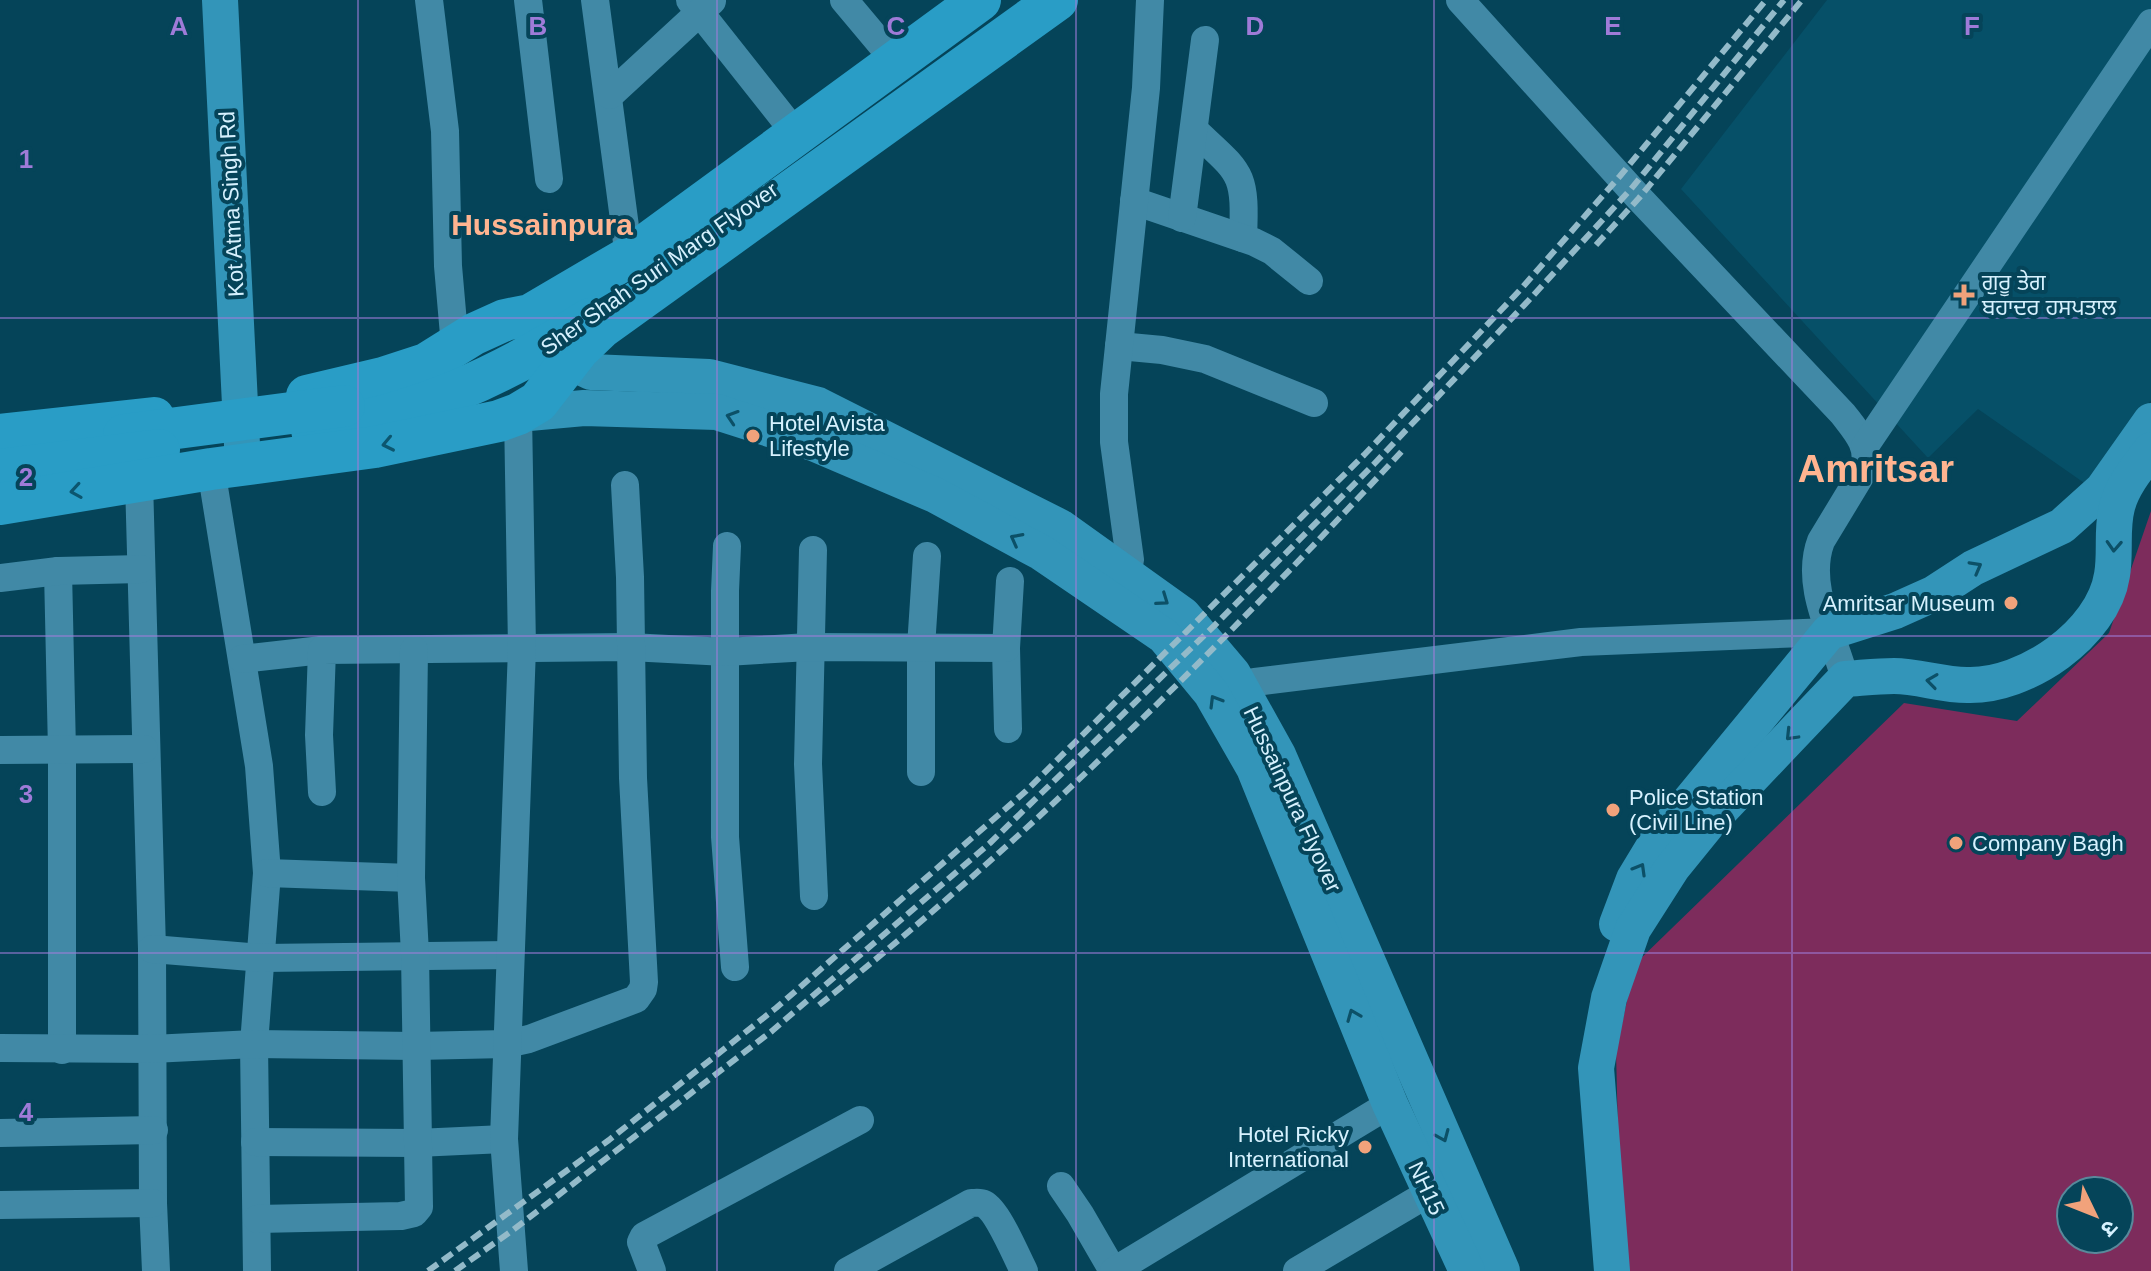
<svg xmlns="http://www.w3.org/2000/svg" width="2151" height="1271" font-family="Helvetica,'Noto Sans Devanagari','Noto Sans Gurmukhi',sans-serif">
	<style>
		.built { fill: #065068 }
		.green { fill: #7d2c5c; fill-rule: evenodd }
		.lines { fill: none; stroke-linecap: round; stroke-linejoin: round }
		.minor { stroke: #4189a6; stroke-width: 28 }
		.major { stroke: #3395b9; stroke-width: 36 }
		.highway { stroke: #299dc6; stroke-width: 42 }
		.rail { stroke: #93bac9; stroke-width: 6; stroke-dasharray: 12 6; stroke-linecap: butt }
		.oneway { stroke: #0c5067 }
		.oneway2 { stroke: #0c566f }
		.grid { fill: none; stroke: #9f7bd8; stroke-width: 2; stroke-opacity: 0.55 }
		.poi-dot { fill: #f1a27b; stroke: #054459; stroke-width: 3 }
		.labels { text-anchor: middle; stroke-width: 8; stroke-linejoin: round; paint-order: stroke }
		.street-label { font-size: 22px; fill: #d6f1fe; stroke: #054459 }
		.poi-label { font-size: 22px; fill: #d6f1fe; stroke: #054459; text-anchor: start }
		.district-label { font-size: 30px; font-weight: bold; fill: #ffb490; stroke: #054459 }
		.town-label { font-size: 38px; font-weight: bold; fill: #ffb490; stroke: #054459 }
		.grid-label { font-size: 26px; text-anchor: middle; font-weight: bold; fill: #9f7bd8; stroke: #054459; stroke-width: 8; stroke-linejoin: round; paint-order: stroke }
	</style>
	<rect width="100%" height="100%" fill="#054459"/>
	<!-- built -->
	<polygon class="built" points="1827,0 2151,0 2151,400 2090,487 1978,409 1928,458 1681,189"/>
	<!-- green -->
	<path class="green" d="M 2151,511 L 2151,1271 L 1624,1271 L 1621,1256 L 1616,1051 L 1635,964 L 1904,703 L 2017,721 L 2109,633 ZM 2071,1191 L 2119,1191 L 2119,1239 L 2071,1239 Z"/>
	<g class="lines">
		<!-- minor -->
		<g class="minor">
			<polyline points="429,0 445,131 448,266 455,346"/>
			<polyline points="528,0 549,179"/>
			<polyline points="595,0 629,257"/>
			<polyline points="690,0 796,134"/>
			<polyline points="844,0 896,62"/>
			<path d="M 1460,0 L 1639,198 L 1843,414 C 1856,431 1871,446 1864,470 L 1821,541 C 1804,586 1834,636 1845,679"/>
			<polyline points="610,95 712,1"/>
			<path d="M 1194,130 C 1241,174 1246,171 1243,238"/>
			<polyline points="1134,201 1254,242 1272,251 1309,281"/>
			<polyline points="1182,218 1205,40"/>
			<polyline points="1119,346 1162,350 1205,359 1314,403"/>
			<polyline points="1865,446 2151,23"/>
			<polyline points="211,469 259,766 267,873 254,1044 257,1271"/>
			<polyline points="139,481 152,949 153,1203 156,1271"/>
			<polyline points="727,546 725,591 725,837 735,967"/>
			<polyline points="813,550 808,764 814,896"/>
			<polyline points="1130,560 1114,442 1114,394 1146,88 1150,0"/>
			<polyline points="58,571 62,751 62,1050"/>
			<polyline points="0,578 58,571 141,569"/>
			<polyline points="242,659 322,650"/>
			<polyline points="1255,682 1581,642 1829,632"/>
			<polyline points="1008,729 1006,648 1010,581"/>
			<polyline points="0,750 144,749"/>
			<polyline points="921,772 921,647 927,556"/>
			<polyline points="322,792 319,735 322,650 630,647 726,652 809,647 1006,648"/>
			<polyline points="267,873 411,878"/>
			<polyline points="152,949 262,958 510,955"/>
			<polyline points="0,1048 152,1049 254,1044 416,1046 506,1044 529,1039 636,999 643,989 644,982 633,778 630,577 625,485"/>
			<polyline points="0,1133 154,1130"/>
			<polyline points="255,1142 417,1143 504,1139"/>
			<polyline points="1061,1186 1080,1214 1113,1271"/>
			<polyline points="0,1205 153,1203"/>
			<polyline points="257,1219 401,1216 414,1213 419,1207 415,954 411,878 414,650"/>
			<polyline points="514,1271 504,1139 522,648 518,414"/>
			<polyline points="652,1271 641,1242 644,1236 860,1120"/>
			<path d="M 848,1271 L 971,1203 C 976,1203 980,1202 984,1204 C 998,1211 1016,1256 1024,1271"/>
			<polyline points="1114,1271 1390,1104"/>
			<polyline points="1297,1271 1429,1193"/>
		</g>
		<!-- major -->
		<g class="major">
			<polyline points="220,0 243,465"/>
			<polyline points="558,348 570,362 591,372 709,377 818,405 1060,527 1183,615 1233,674 1278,755 1502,1271"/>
			<polyline points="518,414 584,408 717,412 813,443 935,495 1042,553 1164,636 1211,693 1254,768 1390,1104 1467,1271"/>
			<polyline points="1617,924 1634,879 1657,841 1829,632 1895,611 1933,594 1973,568 2062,526 2103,489 2151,421"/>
			<path d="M 1612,1271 L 1596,1068 L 1609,998 L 1633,929 L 1672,868 L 1711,820 L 1845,679 C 1861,678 1878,676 1894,676 C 1918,676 1942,685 1967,685 C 2025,687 2103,634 2112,575 C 2116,553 2111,529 2117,507 C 2122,486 2138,467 2151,450"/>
		</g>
		<!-- highway -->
		<g class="highway">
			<polyline points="307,396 383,378 426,364 474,334 505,320 530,315 629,257 980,0"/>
			<path d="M 312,430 C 415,417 505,374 590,319"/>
			<polyline points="0,435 154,418"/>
			<polyline points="124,435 344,406"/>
			<polyline points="0,470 159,450"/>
			<polyline points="0,504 211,469 375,447 499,421 518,414 538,402 579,349 601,328 1057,0"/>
		</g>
		<!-- rail -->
		<g class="rail">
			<polyline points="1596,245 1639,198 1802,0"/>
			<path d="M 819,1005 C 1028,840 1223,644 1404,449"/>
			<polyline points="428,1271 609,1140 776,1008 1026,791 1364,455 1521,289 1620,176 1766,0"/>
			<polyline points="455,1271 513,1230 772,1031 990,843 1215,625 1374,464 1529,300 1631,189 1784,0"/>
		</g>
	</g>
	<!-- one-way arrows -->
	<defs><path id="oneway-chevron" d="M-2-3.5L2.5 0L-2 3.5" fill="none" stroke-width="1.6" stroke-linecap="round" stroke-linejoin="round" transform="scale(2)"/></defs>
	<g class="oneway">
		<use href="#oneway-chevron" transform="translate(732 417) rotate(-162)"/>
		<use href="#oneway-chevron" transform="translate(1016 539) rotate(-152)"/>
		<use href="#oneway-chevron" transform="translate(2114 546) rotate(93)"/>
		<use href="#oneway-chevron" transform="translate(1976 567) rotate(-29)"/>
		<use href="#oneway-chevron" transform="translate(1163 600) rotate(35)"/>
		<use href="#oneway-chevron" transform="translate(1932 681) rotate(-172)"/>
		<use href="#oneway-chevron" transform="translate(1215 701) rotate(-121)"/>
		<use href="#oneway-chevron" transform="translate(1791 735) rotate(134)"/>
		<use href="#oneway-chevron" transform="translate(1640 869) rotate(-60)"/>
		<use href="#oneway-chevron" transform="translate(1353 1015) rotate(-112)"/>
		<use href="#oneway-chevron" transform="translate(1443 1136) rotate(67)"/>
	</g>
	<g class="oneway2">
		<use href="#oneway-chevron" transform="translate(388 444) rotate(168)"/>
		<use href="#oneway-chevron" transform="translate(76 491) rotate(171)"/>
	</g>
	<!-- grid -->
	<path class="grid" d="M 358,0 L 358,1271M 717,0 L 717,1271M 1076,0 L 1076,1271M 1434,0 L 1434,1271M 1792,0 L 1792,1271M 0,318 L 2151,318M 0,636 L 2151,636M 0,953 L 2151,953"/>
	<!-- markers -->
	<g class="poi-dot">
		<path d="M1960 283h8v8h8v8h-8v8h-8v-8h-8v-8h8z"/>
		<circle cx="753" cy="436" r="8"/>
		<circle cx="2011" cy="603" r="8"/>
		<circle cx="1613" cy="810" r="8"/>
		<circle cx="1956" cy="843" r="8"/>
		<circle cx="1365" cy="1147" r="8"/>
	</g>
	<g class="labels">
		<!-- street labels -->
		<g class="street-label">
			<text transform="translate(231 204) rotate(-93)" y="8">Kot Atma Singh Rd</text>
			<text transform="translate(659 268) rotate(-35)" y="8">Sher Shah Suri Marg Flyover</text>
			<text transform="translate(1293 799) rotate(65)" y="8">Hussainpura Flyover</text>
			<text transform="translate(1427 1188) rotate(65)" y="8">NH15</text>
		</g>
		<!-- poi labels -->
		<g class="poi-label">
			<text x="1982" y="290">ਗੁਰੂ ਤੇਗ<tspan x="1982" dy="25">ਬਹਾਦਰ ਹਸਪਤਾਲ</tspan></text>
			<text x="769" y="431">Hotel Avista<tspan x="769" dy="25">Lifestyle</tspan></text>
			<text x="1995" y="611" text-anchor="end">Amritsar Museum</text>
			<text x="1629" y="805">Police Station<tspan x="1629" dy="25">(Civil Line)</tspan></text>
			<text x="1972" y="851">Company Bagh</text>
			<text x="1349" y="1142" text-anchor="end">Hotel Ricky<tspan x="1349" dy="25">International</tspan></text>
		</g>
		<!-- district labels -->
		<g class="district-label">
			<text x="542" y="235">Hussainpura</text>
		</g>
		<!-- town labels -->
		<g class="town-label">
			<text x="1876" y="482">Amritsar</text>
		</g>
	</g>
	<g class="grid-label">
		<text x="179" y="35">A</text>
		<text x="538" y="35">B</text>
		<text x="896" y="35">C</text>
		<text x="1255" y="35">D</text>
		<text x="1613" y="35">E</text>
		<text x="1972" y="35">F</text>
		<text x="26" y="168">1</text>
		<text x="26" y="486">2</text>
		<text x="26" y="803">3</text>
		<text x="26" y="1121">4</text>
	</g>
	<!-- north arrow -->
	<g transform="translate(2095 1215) rotate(133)"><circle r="38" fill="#054459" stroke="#59899b" stroke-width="2"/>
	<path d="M0-6L14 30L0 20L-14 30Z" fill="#f1a27b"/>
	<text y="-12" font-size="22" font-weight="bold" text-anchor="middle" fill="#d6f1fe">उ</text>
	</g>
</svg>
